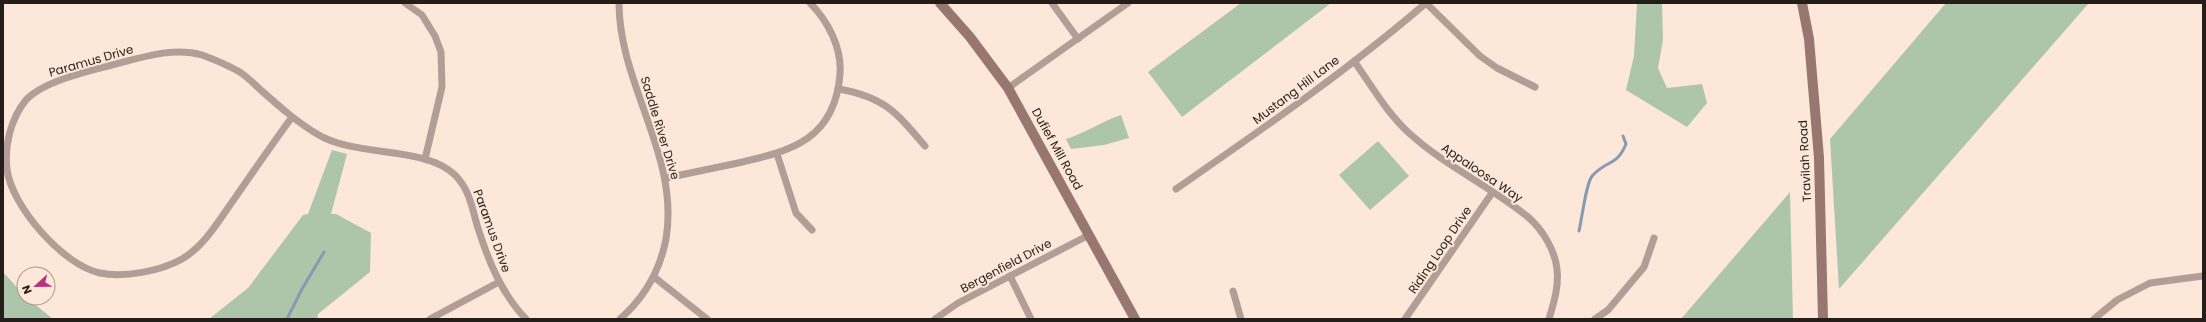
<svg xmlns="http://www.w3.org/2000/svg" width="2206" height="322" font-family="Poppins,sans-serif">
	<style>
		.green { fill: #adc6a9 }
		.lines { fill: none; stroke-linecap: round; stroke-linejoin: round }
		.stream { stroke: #889ab3; stroke-width: 3 }
		.street { stroke: #b39d97; stroke-width: 7 }
		.secondary { stroke: #97776f; stroke-width: 10 }
		.labels { text-anchor: middle; stroke-width: 4; stroke-linejoin: round; paint-order: stroke }
		.street-label { font-size: 12px; fill: #251d19; stroke: #fce7d9 }
	</style>
	<rect width="100%" height="100%" fill="#fce7d9"/>
	<!-- green -->
	<g class="green">
		<polygon points="1241,3 1331,3 1182,117 1148,72"/>
		<polygon points="1637,3 1662,3 1663,40 1658,68 1667,88 1702,84 1707,103 1687,127 1626,90 1634,56"/>
		<polygon points="1946,3 2089,3 1839,289 1830,139"/>
		<path d="M 1121,115 L 1129,138 L 1104,145 L 1071,149 L 1066,139 C 1086,133 1102,121 1121,115 Z"/>
		<polygon points="1378,141 1409,176 1370,210 1339,175"/>
		<polygon points="332,150 347,154 331,214 336,214 371,233 370,272 318,314 317,319 209,319 248,288 303,215 308,214"/>
		<polygon points="1790,192 1793,319 1681,319"/>
		<polygon points="3,272 24,295 24,298 27,298 53,319 3,319"/>
	</g>
	<g class="lines">
		<!-- stream -->
		<g class="stream">
			<path d="M 1579,231 C 1582,219 1586,181 1593,175 C 1607,160 1617,166 1626,144 L 1623,136"/>
			<polyline points="287,319 302,289 324,252"/>
		</g>
		<!-- street -->
		<g class="street">
			<polyline points="405,3 422,15 435,36 441,52 442,87 425,159"/>
			<path d="M 619,3 C 619,85 680,156 666,239 C 660,270 644,298 620,319"/>
			<polyline points="1052,3 1078,39"/>
			<polyline points="1426,3 1480,56 1497,68 1535,87"/>
			<path d="M 1354,61 C 1371,85 1387,113 1409,133 C 1445,166 1490,186 1528,217 C 1542,229 1555,250 1557,269 C 1559,286 1554,302 1549,319"/>
			<polyline points="1008,88 1128,3"/>
			<path d="M 839,89 C 884,97 896,112 925,146"/>
			<path d="M 292,117 C 273,143 255,169 237,195 C 221,217 206,245 182,259 C 161,271 124,278 100,273 C 64,266 11,206 7,169 C 4,146 11,118 26,100 C 43,82 84,72 108,66 C 137,59 172,46 202,55 C 213,59 227,65 238,71 C 247,76 255,85 263,92 C 280,107 297,122 317,134 C 356,158 424,145 455,175 C 469,189 472,207 477,225 C 488,260 501,293 526,319"/>
			<polyline points="777,154 796,213 812,230"/>
			<path d="M 666,178 C 690,173 714,168 738,163 C 792,151 835,139 840,74 C 842,48 828,21 810,3"/>
			<path d="M 1176,189 C 1261,130 1347,71 1426,3"/>
			<polyline points="1010,276 1031,319"/>
			<polyline points="654,277 707,319"/>
			<polyline points="1233,291 1241,319"/>
			<polyline points="430,319 499,282"/>
			<polyline points="935,319 958,303 1089,235"/>
			<polyline points="1405,319 1492,193"/>
			<polyline points="1595,319 1608,310 1644,267 1654,238"/>
			<polyline points="2094,319 2117,300 2150,283 2203,276"/>
		</g>
		<!-- secondary -->
		<g class="secondary">
			<polyline points="940,3 970,37 1008,88 1135,319"/>
			<polyline points="1802,3 1809,39 1819,158 1823,319"/>
		</g>
	</g>
	<g class="labels">
		<!-- street labels -->
		<g class="street-label">
			<text transform="translate(91 61) rotate(-16)" y="4">Paramus Drive</text>
			<text transform="translate(1296 90) rotate(-37)" y="4">Mustang Hill Lane</text>
			<text transform="translate(660 128) rotate(73)" y="4">Saddle River Drive</text>
			<text transform="translate(1057 149) rotate(61)" y="4">Dufief Mill Road</text>
			<text transform="translate(1805 161) rotate(-93)" y="4">Travilah Road</text>
			<text transform="translate(1482 173) rotate(34)" y="4">Appaloosa Way</text>
			<text transform="translate(492 231) rotate(70)" y="4">Paramus Drive</text>
			<text transform="translate(1440 250) rotate(-56)" y="4">Riding Loop Drive</text>
			<text transform="translate(1006 266) rotate(-28)" y="4">Bergenfield Drive</text>
		</g>
	</g>
	<!-- border -->
	<rect width="2206" height="322" fill="none" stroke="#251d19" stroke-width="8"/>
	<!-- north arrow -->
	<g transform="translate(36 286) rotate(248)"><circle r="19" fill="#fce7d9" stroke="#a6968c"/>
	<path d="M0-3L7 15L0 10L-7 15Z" fill="#b83377"/>
	<text y="-6" font-size="11" font-weight="bold" text-anchor="middle" fill="#251d19">N</text>
	</g>
</svg>
